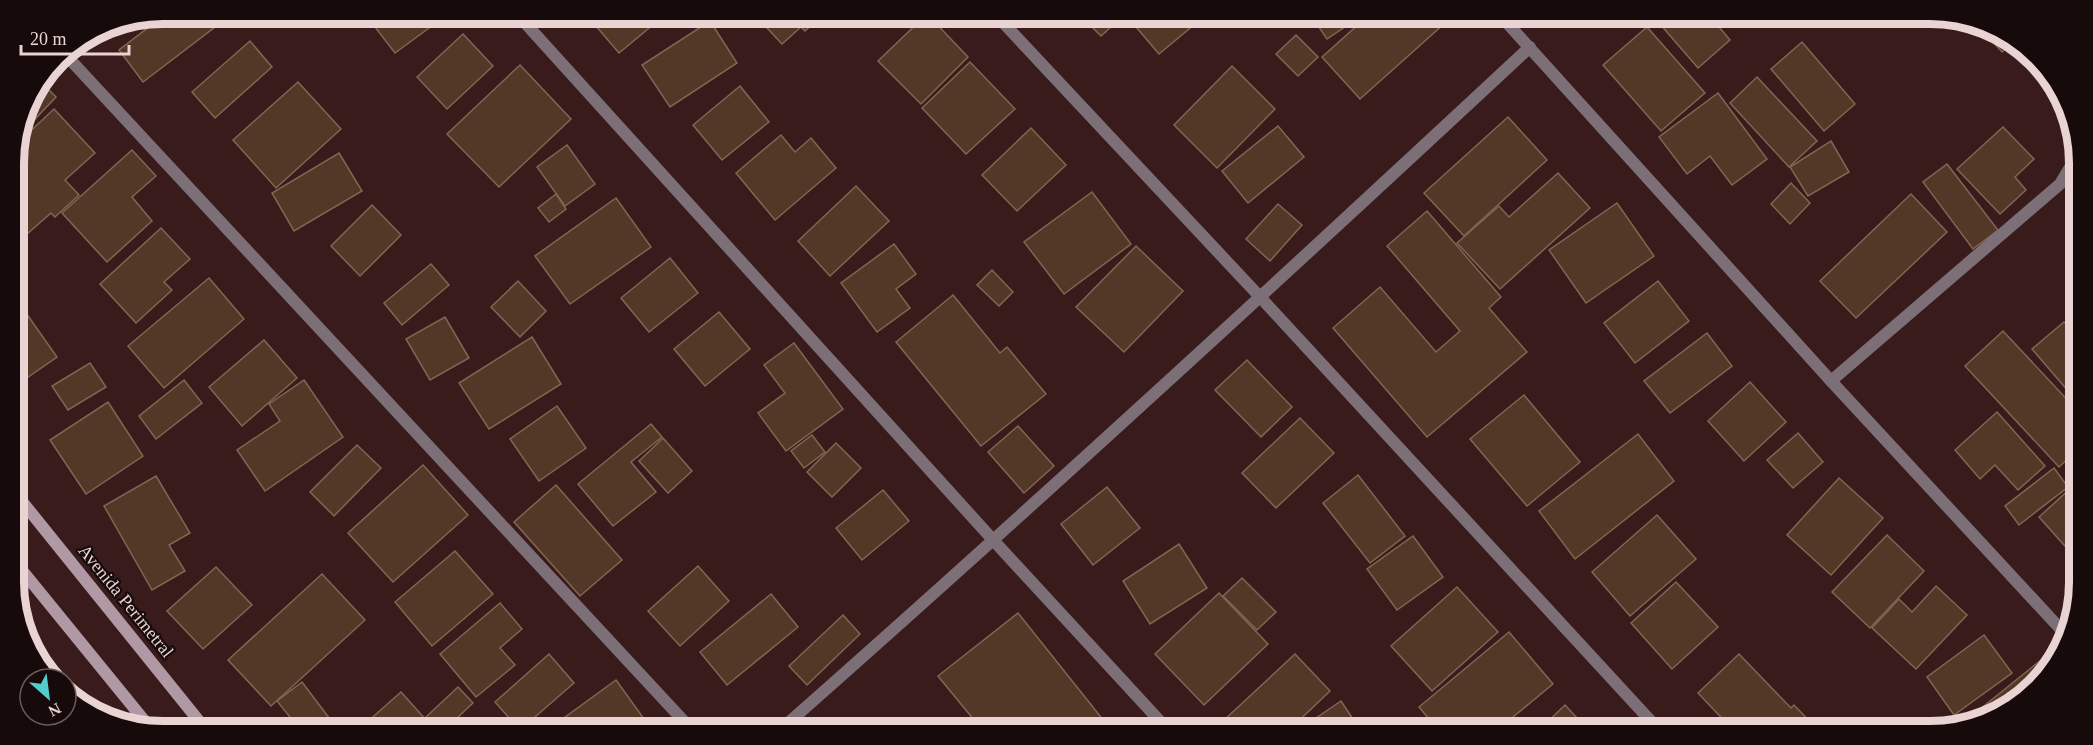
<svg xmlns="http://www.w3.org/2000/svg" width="2093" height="745" font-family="Georgia,serif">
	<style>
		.building { fill: #533827; stroke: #836553; stroke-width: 1.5 }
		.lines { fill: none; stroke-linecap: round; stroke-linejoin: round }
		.street { stroke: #7d6f77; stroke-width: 12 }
		.secondary { stroke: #b099a5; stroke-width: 12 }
		.labels { text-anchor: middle; stroke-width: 4.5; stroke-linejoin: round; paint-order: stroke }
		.street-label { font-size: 18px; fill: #e9d3d3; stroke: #170a0a }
		.rim { fill: none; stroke: #e9d3d3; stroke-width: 8 }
	</style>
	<rect width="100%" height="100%" fill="#391b1c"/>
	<!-- building -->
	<g class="building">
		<polygon points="166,14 205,14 215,27 143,82 119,50"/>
		<polygon points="365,14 441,14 444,17 395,53"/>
		<polygon points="596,14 666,14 619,53 590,19"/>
		<polygon points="754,14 824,14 805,31 801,27 782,44"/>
		<polygon points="927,14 968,57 921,104 878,61"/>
		<polygon points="1079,14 1125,14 1101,36"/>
		<polygon points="1140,14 1207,14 1159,54 1131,21"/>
		<polygon points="1310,14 1364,14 1327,39"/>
		<polygon points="1370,14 1452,14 1454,15 1360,99 1322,57"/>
		<polygon points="1672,14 1708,14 1730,40 1698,68 1660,24"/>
		<polygon points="710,21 737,63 670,107 642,65"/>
		<polygon points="1977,21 2011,44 2002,52 1975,22"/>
		<polygon points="1647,27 1705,93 1661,131 1603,65"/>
		<polygon points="463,34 493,66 447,109 417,77"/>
		<polygon points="1296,35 1318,57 1298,76 1276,54"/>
		<polygon points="250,41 272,67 215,118 192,92"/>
		<polygon points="1802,42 1855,104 1824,131 1771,69"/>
		<polygon points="970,62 1015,109 966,154 922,108"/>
		<polygon points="520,65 571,119 499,187 447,134"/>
		<polygon points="1232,66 1275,109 1217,168 1174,125"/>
		<polygon points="1757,77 1817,141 1789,167 1730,103"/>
		<polygon points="41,82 56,97 23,132 20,129 29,97"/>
		<polygon points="298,82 341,129 276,188 233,140"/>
		<polygon points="740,86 769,122 722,160 693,125"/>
		<polygon points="1718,93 1767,159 1732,185 1710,156 1687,174 1659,137"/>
		<polygon points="54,109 95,153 65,180 79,195 55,217 51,213 18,242 14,238 14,180 21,174 14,166 14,153 19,133 23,138"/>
		<polygon points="1508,117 1547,160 1464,236 1424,193"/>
		<polygon points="1278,126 1304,157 1248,203 1222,171"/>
		<polygon points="2003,127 2034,159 2015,177 2026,190 2000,214 1957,169"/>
		<polygon points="1031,128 1066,165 1017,211 982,175"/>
		<polygon points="781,135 795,152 811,138 836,168 775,220 736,173"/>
		<polygon points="1831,141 1849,172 1808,196 1790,167"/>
		<polygon points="567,145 595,184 565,206 537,167"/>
		<polygon points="132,150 156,176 132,197 152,221 107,262 62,213"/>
		<polygon points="339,153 362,191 294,231 272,193"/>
		<polygon points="1947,164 1998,230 1973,249 1923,182"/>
		<polygon points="1558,173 1590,208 1500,289 1457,243 1499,206 1509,217"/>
		<polygon points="1791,183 1810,203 1790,224 1771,204"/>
		<polygon points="856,186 889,221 830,276 798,241"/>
		<polygon points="1092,192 1131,244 1064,294 1024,242"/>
		<polygon points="556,194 566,209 549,222 538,208"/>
		<polygon points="1911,194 1947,232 1856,318 1820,281"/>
		<polygon points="616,198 651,247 570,304 535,256"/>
		<polygon points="1617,203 1654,256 1586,303 1549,250"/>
		<polygon points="1278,204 1302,225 1270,261 1246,239"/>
		<polygon points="372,205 401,235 360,276 331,246"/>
		<polygon points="1427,211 1501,297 1489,308 1527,352 1427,437 1333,328 1380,287 1436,352 1460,331 1387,246"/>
		<polygon points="161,228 190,259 164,282 172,290 136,323 100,284"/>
		<polygon points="894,244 916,274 896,289 910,308 877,332 841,283"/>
		<polygon points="1136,246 1183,291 1124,352 1076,307"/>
		<polygon points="670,258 698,293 649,332 621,298"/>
		<polygon points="431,264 449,285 402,325 384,303"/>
		<polygon points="992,270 1013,292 999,306 977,285"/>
		<polygon points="209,278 244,319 164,388 128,346"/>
		<polygon points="518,281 546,311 520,337 491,307"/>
		<polygon points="1658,281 1689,321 1635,363 1604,323"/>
		<polygon points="953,295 1000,353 1007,347 1046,394 981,446 896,342"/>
		<polygon points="719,312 750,349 705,386 674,349"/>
		<polygon points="26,313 57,357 18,384 15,380 15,321"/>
		<polygon points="445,317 469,358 430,380 406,339"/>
		<polygon points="2064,322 2076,335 2075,399 2032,349"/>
		<polygon points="2003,331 2075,408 2074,453 2059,467 1965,366"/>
		<polygon points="1707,333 1732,366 1670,413 1644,381"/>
		<polygon points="532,337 561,384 489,429 459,383"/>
		<polygon points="264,340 297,378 242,426 209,387"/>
		<polygon points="794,343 843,409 786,451 758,413 785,393 764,365"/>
		<polygon points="1247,360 1292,407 1261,437 1215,390"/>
		<polygon points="90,363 106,387 68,410 52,386"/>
		<polygon points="184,380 202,403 156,439 139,416"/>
		<polygon points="304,380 343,437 265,491 237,450 280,421 269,404"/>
		<polygon points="1750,382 1786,422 1744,461 1708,421"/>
		<polygon points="1524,395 1580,462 1527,506 1470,439"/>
		<polygon points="108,402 143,456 86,494 50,440"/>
		<polygon points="557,406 586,448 539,481 510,439"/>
		<polygon points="1997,412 2045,466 2018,490 1995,465 1980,479 1955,450"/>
		<polygon points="1300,418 1334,453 1276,508 1242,473"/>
		<polygon points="651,424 662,437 631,462 656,492 613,526 578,484"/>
		<polygon points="1018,426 1054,466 1024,493 988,452"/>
		<polygon points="1798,433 1823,462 1793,488 1767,460"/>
		<polygon points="1638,434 1674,481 1575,559 1539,511"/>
		<polygon points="812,435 825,452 804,468 791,451"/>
		<polygon points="663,438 692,471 668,493 639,461"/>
		<polygon points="836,443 861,468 832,497 807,472"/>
		<polygon points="357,445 381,468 334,516 310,492"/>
		<polygon points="423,465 468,515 393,582 348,533"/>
		<polygon points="2054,468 2068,487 2019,525 2005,506"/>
		<polygon points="1358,475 1405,536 1370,563 1323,503"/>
		<polygon points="156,476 190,533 169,545 185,571 152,590 104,506"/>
		<polygon points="1839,478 1883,518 1831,575 1787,535"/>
		<polygon points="556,485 622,560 580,596 514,522"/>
		<polygon points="2073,486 2074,486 2073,555 2039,517"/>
		<polygon points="1107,487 1140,528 1093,565 1061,524"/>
		<polygon points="883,490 909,521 862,560 836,528"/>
		<polygon points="1657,515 1696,559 1630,616 1592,572"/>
		<polygon points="1887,535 1924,571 1870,628 1832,592"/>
		<polygon points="1413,536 1443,577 1397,610 1367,569"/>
		<polygon points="1179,544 1207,588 1150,624 1123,581"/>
		<polygon points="455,551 493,594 432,646 395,602"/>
		<polygon points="698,566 729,601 680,646 648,611"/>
		<polygon points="216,567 252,605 203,649 167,611"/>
		<polygon points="322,574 365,620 271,706 228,660"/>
		<polygon points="1242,578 1276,612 1257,630 1223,596"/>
		<polygon points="1676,582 1718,627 1672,669 1631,623"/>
		<polygon points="1936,586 1967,615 1916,669 1872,628 1899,599 1912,612"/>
		<polygon points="1457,587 1498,632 1432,691 1391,646"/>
		<polygon points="1219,593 1268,644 1204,705 1155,654"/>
		<polygon points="771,594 798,627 727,685 700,652"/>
		<polygon points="500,603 522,629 500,648 515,665 476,697 440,654"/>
		<polygon points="1018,613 1112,731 983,731 938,676"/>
		<polygon points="843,615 860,634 807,685 789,666"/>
		<polygon points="1509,632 1553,684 1496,731 1439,731 1419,707"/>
		<polygon points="1984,635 2012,673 1954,715 1927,677"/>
		<polygon points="549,654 574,683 520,730 495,702"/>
		<polygon points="1295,654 1330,691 1288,731 1231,731 1222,722"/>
		<polygon points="1739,654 1791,708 1794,705 1819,731 1734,731 1698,693"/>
		<polygon points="2041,660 2046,666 2021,700 1964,722"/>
		<polygon points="616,680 647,723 637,731 546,731"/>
		<polygon points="302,682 339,731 301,731 277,701"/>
		<polygon points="458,687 473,703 443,731 439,731 426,717"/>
		<polygon points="401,692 436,731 357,731"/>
		<polygon points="1341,701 1361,731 1297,731"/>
		<polygon points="1565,705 1589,731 1538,731"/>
	</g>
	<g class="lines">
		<!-- street -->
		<g class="street">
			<polyline points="517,14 994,541 1169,731"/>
			<polyline points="995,14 1261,298 1660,731"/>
			<polyline points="1499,14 1831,381 2067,636"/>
			<polyline points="63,52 693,731"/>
			<polyline points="1831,381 2060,184 2078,154"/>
			<path d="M 779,731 C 1033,507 1282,278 1530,47"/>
		</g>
		<!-- secondary -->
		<g class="secondary">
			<polyline points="16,494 207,731"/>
			<polyline points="16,563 152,730"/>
		</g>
	</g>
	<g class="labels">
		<!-- street labels -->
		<g class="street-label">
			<text transform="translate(126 601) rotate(51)" y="6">Avenida Perimetral</text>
		</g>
	</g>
	<!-- crop -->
	<path d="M0 0H2093V745H0ZM163 24H1930A139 139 0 0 1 2069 163V582A139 139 0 0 1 1930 721H163A139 139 0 0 1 24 582V163A139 139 0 0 1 163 24Z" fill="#170a0a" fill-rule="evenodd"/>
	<path class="rim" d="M163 24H1930A139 139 0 0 1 2069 163V582A139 139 0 0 1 1930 721H163A139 139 0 0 1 24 582V163A139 139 0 0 1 163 24Z"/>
	<!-- north arrow -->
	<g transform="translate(48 697) rotate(152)"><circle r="28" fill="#170a0a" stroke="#6b5a5a" stroke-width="1.5"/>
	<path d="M0-4.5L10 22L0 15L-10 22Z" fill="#53cdcb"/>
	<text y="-9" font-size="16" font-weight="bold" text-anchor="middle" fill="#e9d3d3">N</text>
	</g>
	<!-- scale -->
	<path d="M21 45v9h108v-9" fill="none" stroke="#e9d3d3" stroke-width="3"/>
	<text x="30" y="45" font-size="18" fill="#e9d3d3" stroke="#170a0a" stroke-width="4.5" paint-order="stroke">20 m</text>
</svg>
